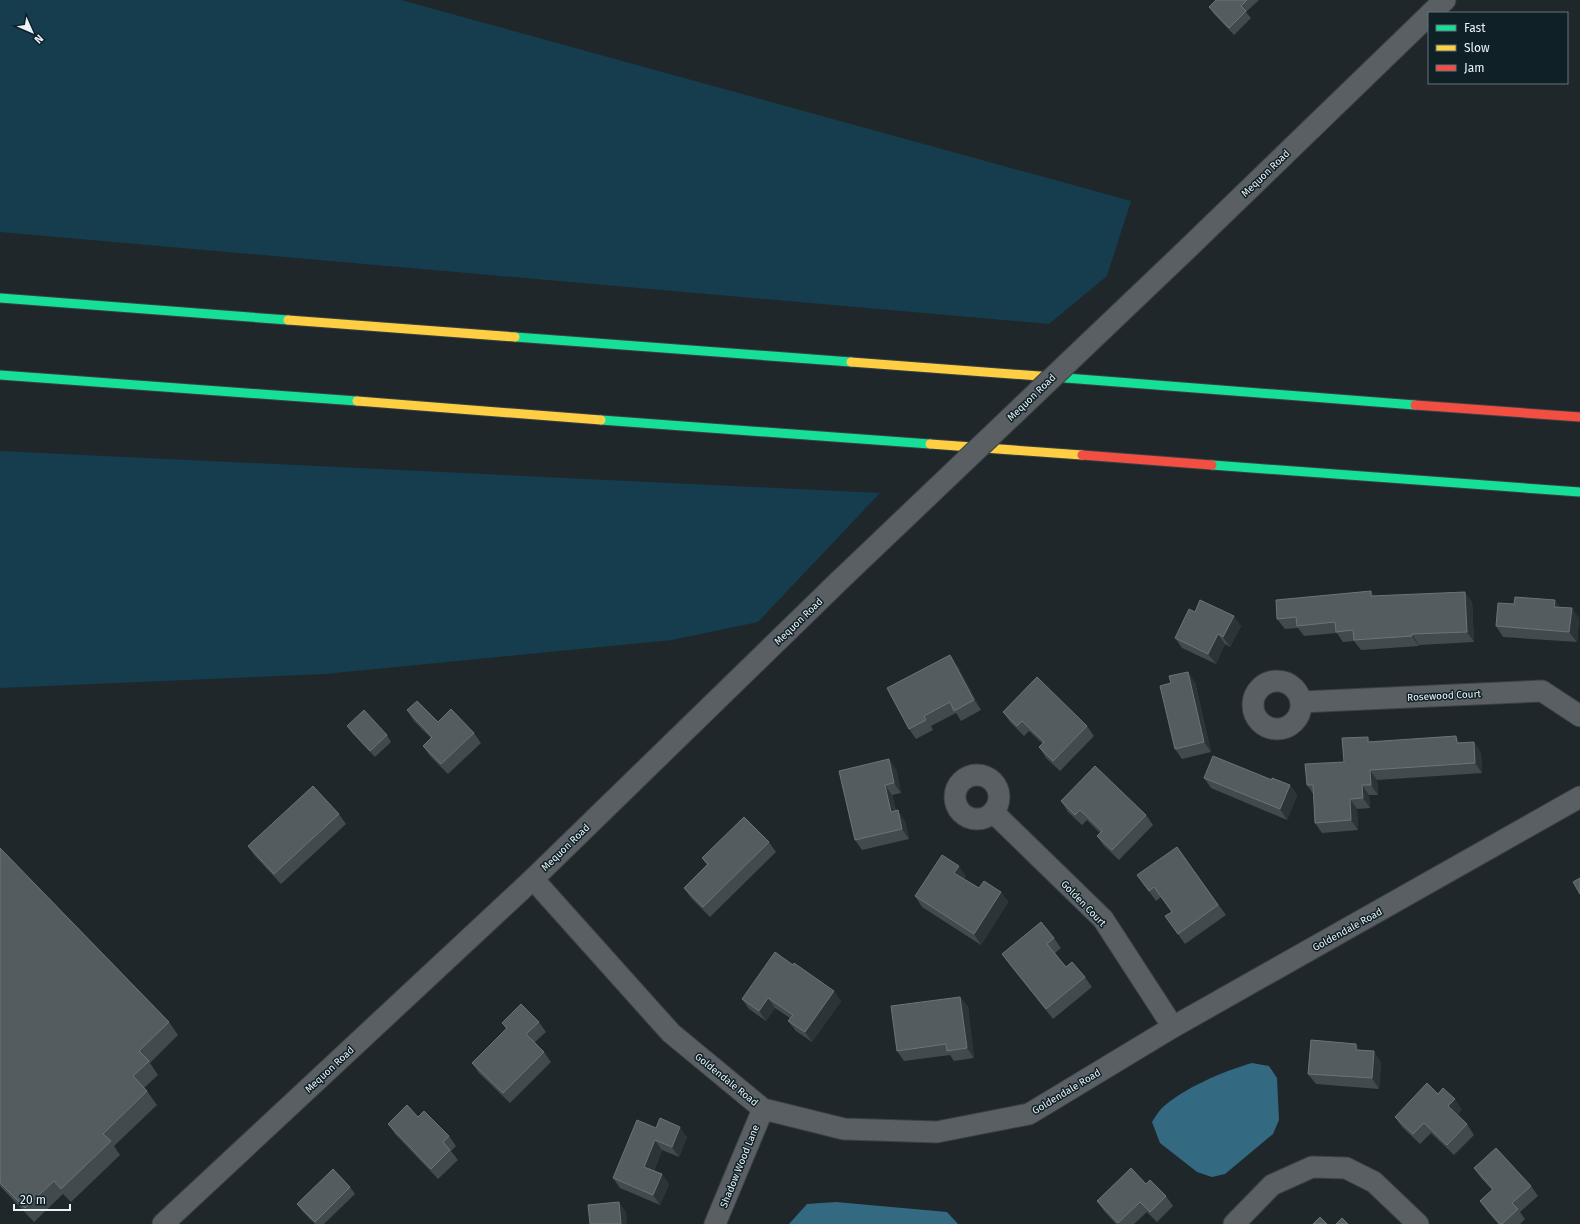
<svg xmlns="http://www.w3.org/2000/svg" width="1580" height="1224" font-family="'Fira Sans',sans-serif">
	<style>
		.green { fill: #153d4e }
		.water { fill: #336981 }
		.lines { fill: none; stroke-linecap: round; stroke-linejoin: round }
		.street-casing { stroke: #3a4144; stroke-width: 23 }
		.fast-casing { stroke: #3a4144; stroke-width: 11 }
		.slow-casing { stroke: #3a4144; stroke-width: 11 }
		.jam-casing { stroke: #3a4144; stroke-width: 11 }
		.street { stroke: #595f62; stroke-width: 21 }
		.fast { stroke: #16e098; stroke-width: 9 }
		.slow { stroke: #ffcf43; stroke-width: 9 }
		.jam { stroke: #f24e42; stroke-width: 9 }
		.street-bridge-casing { stroke: #3a4144; stroke-width: 23; stroke-linecap: butt }
		.street-bridge { stroke: #595f62; stroke-width: 21 }
		.wall { fill: #424a4d }
		.shaded-wall { fill: #2c3438 }
		.building { fill: #545c5f; stroke: #6b7477 }
		.labels { text-anchor: middle; stroke-width: 3; stroke-linejoin: round; paint-order: stroke }
		.street-label { font-size: 10px; fill: #e9f3f8; stroke: #102027 }
	</style>
	<rect width="100%" height="100%" fill="#1f272b"/>
	<!-- green -->
	<g class="green">
		<polygon points="0,0 401,0 1131,201 1107,276 1049,324 0,232"/>
		<polygon points="0,451 880,493 758,622 672,640 325,674 0,688"/>
	</g>
	<!-- water -->
	<g class="water">
		<path d="M 1252,1063 L 1269,1066 L 1277,1078 L 1279,1120 L 1273,1134 L 1225,1174 L 1212,1177 L 1197,1172 L 1160,1143 L 1152,1122 C 1155,1118 1157,1113 1161,1109 C 1183,1088 1224,1071 1252,1063 Z"/>
		<polygon points="836,1202 947,1212 958,1224 789,1224 807,1204"/>
	</g>
	<g class="lines">
		<defs>
			<g id="street">
				<polyline points="1431,13 1445,0"/>
				<polyline points="1182,254 1429,15"/>
				<circle cx="1277" cy="705" r="24"/>
				<polyline points="1301,702 1542,691 1580,716"/>
				<circle cx="977" cy="797" r="22"/>
				<polyline points="993,812 1103,919 1173,1027"/>
				<polyline points="533,879 671,1033 763,1109 844,1129 937,1132 1029,1114 1173,1027 1580,797"/>
				<polyline points="163,1224 533,879 839,581"/>
				<polyline points="715,1224 763,1109"/>
				<polyline points="1234,1224 1272,1185 1312,1167 1346,1168 1374,1182 1418,1224"/>
			</g>
			<g id="fast">
				<polyline points="0,298 288,320"/>
				<polyline points="515,337 851,362"/>
				<polyline points="0,375 357,401"/>
				<polyline points="1053,377 1415,405"/>
				<polyline points="601,420 930,444"/>
				<polyline points="1212,465 1580,492"/>
			</g>
			<g id="slow">
				<polyline points="288,320 515,337"/>
				<polyline points="851,362 1053,377"/>
				<polyline points="357,401 601,420"/>
				<polyline points="930,444 1082,455"/>
			</g>
			<g id="jam">
				<polyline points="1415,405 1580,417"/>
				<polyline points="1082,455 1212,465"/>
			</g>
		</defs>
		<!-- street casing -->
		<use href="#street" class="street-casing"/>
		<!-- fast casing -->
		<use href="#fast" class="fast-casing"/>
		<!-- slow casing -->
		<use href="#slow" class="slow-casing"/>
		<!-- jam casing -->
		<use href="#jam" class="jam-casing"/>
		<!-- street -->
		<use href="#street" class="street"/>
		<!-- fast -->
		<use href="#fast" class="fast"/>
		<!-- slow -->
		<use href="#slow" class="slow"/>
		<!-- jam -->
		<use href="#jam" class="jam"/>
		<defs>
			<polyline id="street-bridge" points="839,581 1182,254"/>
		</defs>
		<!-- street-bridge casing -->
		<use href="#street-bridge" class="street-bridge-casing"/>
		<!-- street-bridge -->
		<use href="#street-bridge" class="street-bridge"/>
	</g>
	<!-- wall -->
	<g class="wall">
		<polygon points="1216,0 1259,0 1246,12 1251,18 1234,35 1214,14 1209,7"/>
		<polygon points="1374,596 1472,602 1474,642 1419,645 1419,646 1361,650 1354,641 1343,642 1337,633 1304,636 1298,628 1285,629 1277,619"/>
		<polygon points="1560,607 1579,618 1577,642 1503,637 1496,626"/>
		<polygon points="1195,612 1241,626 1230,647 1225,644 1216,664 1182,648 1175,638"/>
		<polygon points="957,665 981,710 961,721 956,713 931,726 933,730 916,739 909,729"/>
		<polygon points="1195,682 1211,752 1182,759 1175,749"/>
		<polygon points="407,710 438,722 474,733 481,743 448,774 430,756 423,746 431,738 414,721"/>
		<polygon points="1003,712 1087,726 1094,736 1060,771 1046,758 1039,747 1043,744 1029,731 1024,736 1010,722"/>
		<polygon points="347,726 387,735 391,742 375,757 352,733"/>
		<polygon points="1371,741 1461,743 1481,752 1482,773 1377,780 1378,795 1369,795 1370,808 1357,809 1358,830 1322,833 1315,823 1314,795 1307,785 1344,762"/>
		<polygon points="896,769 901,793 892,795 896,811 905,821 909,839 862,850 855,840 839,771"/>
		<polygon points="1204,778 1272,780 1290,785 1297,795 1287,820 1211,788"/>
		<polygon points="1061,801 1146,815 1153,825 1119,860 1104,846 1097,836 1100,833 1087,820 1082,825 1068,812"/>
		<polygon points="339,814 346,824 281,884 255,856 248,846"/>
		<polygon points="769,842 776,852 710,917 691,898 684,888 707,865 702,858"/>
		<polygon points="1177,847 1226,915 1185,944 1165,916 1172,912 1161,897 1156,901 1137,875"/>
		<polygon points="0,848 169,1022 178,1035 150,1063 158,1075 144,1088 147,1091 157,1105 114,1146 120,1155 71,1202 63,1194 34,1222 0,1186"/>
		<polygon points="966,876 964,879 979,888 1001,892 1008,902 981,945 922,907 915,896"/>
		<polygon points="1054,938 1061,948 1055,953 1066,967 1085,977 1092,987 1053,1019 1009,964 1002,954"/>
		<polygon points="793,965 841,1001 812,1042 796,1031 788,1021 790,1018 775,1008 766,1021 749,1009 742,999"/>
		<polygon points="960,997 968,1007 974,1058 954,1061 950,1055 904,1061 897,1051"/>
		<polygon points="539,1022 546,1032 535,1042 544,1052 551,1062 510,1103 479,1073 472,1063 506,1029 502,1023"/>
		<polygon points="1381,1062 1379,1089 1316,1084 1308,1074"/>
		<polygon points="1438,1094 1462,1109 1457,1115 1467,1124 1474,1135 1454,1155 1431,1133 1420,1144 1402,1127 1395,1117"/>
		<polygon points="418,1117 449,1136 456,1146 451,1151 458,1160 438,1179 395,1134 388,1124"/>
		<polygon points="656,1128 687,1137 679,1157 662,1150 654,1171 669,1184 660,1205 620,1188 613,1178"/>
		<polygon points="1474,1168 1531,1186 1538,1196 1520,1212 1525,1219 1520,1224 1498,1224 1487,1211 1480,1201 1492,1190 1481,1178"/>
		<polygon points="1146,1184 1166,1196 1173,1206 1157,1222 1147,1212 1134,1224 1116,1224 1104,1211 1097,1201"/>
		<polygon points="350,1187 355,1194 324,1224 315,1224 302,1211 297,1204"/>
	</g>
	<!-- shaded-wall -->
	<g class="shaded-wall">
		<polygon points="1371,591 1378,601 1371,596"/>
		<polygon points="1465,592 1472,602 1474,642 1467,632"/>
		<polygon points="1555,600 1562,610 1554,607"/>
		<polygon points="1572,608 1579,618 1577,642 1569,632"/>
		<polygon points="1234,616 1241,626 1230,647 1223,637"/>
		<polygon points="1218,634 1225,644 1216,664 1208,654"/>
		<polygon points="1412,634 1419,645 1419,646 1412,636"/>
		<polygon points="950,655 957,665 981,710 974,700"/>
		<polygon points="1188,672 1195,682 1211,752 1204,742"/>
		<polygon points="1456,736 1463,746 1457,743"/>
		<polygon points="1368,737 1375,747 1368,742"/>
		<polygon points="1474,742 1481,752 1482,773 1475,763"/>
		<polygon points="889,759 896,769 901,793 894,783"/>
		<polygon points="1370,770 1377,780 1378,795 1371,785"/>
		<polygon points="885,785 892,795 898,822 891,812"/>
		<polygon points="1290,785 1297,795 1287,820 1280,809"/>
		<polygon points="1362,785 1369,795 1370,808 1363,798"/>
		<polygon points="1350,799 1357,809 1358,830 1351,820"/>
		<polygon points="898,810 905,821 909,839 902,829"/>
		<polygon points="959,866 966,876 962,883 954,873"/>
		<polygon points="1001,892 1008,902 981,945 974,934"/>
		<polygon points="834,991 841,1001 812,1042 805,1032"/>
		<polygon points="960,997 968,1007 974,1058 967,1048"/>
		<polygon points="768,998 775,1008 766,1021 759,1011"/>
		<polygon points="1356,1044 1363,1054 1356,1050"/>
		<polygon points="1374,1051 1381,1062 1379,1089 1372,1078"/>
		<polygon points="1455,1099 1462,1109 1456,1116 1448,1106"/>
		<polygon points="680,1127 687,1137 679,1157 672,1147"/>
		<polygon points="655,1140 662,1150 651,1177 644,1167"/>
		<polygon points="662,1174 669,1184 660,1205 653,1195"/>
		<polygon points="619,1202 626,1212 627,1224 621,1224"/>
	</g>
	<!-- building -->
	<g class="building">
		<polygon points="1216,0 1247,0 1241,6 1246,11 1229,28 1209,7"/>
		<polygon points="1371,591 1371,596 1465,592 1467,632 1412,634 1412,636 1354,640 1353,630 1336,632 1335,622 1297,626 1296,617 1277,619 1276,600"/>
		<polygon points="1515,597 1555,600 1554,607 1572,608 1569,632 1496,626 1498,603 1514,604"/>
		<polygon points="1200,600 1234,616 1223,637 1218,634 1208,654 1175,638 1189,609 1195,612"/>
		<polygon points="950,655 974,700 954,711 950,702 924,716 926,720 909,729 887,688"/>
		<polygon points="1188,672 1204,742 1175,749 1160,686 1171,683 1169,676"/>
		<polygon points="1037,677 1087,726 1053,761 1039,747 1044,742 1022,721 1017,726 1003,712"/>
		<polygon points="417,701 438,722 451,709 474,733 441,764 423,746 432,737 407,710"/>
		<polygon points="364,710 387,735 370,751 347,726"/>
		<polygon points="1456,736 1457,743 1474,742 1475,763 1370,770 1371,785 1362,785 1363,798 1350,799 1351,820 1315,823 1313,785 1307,785 1305,764 1344,762 1342,738 1368,737 1368,742"/>
		<polygon points="1213,756 1272,780 1272,778 1290,785 1280,809 1204,778"/>
		<polygon points="889,759 894,783 885,785 891,812 898,810 902,829 855,840 839,771"/>
		<polygon points="1095,766 1146,815 1112,850 1097,836 1102,831 1080,810 1075,815 1061,801"/>
		<polygon points="313,786 339,814 274,874 248,846"/>
		<polygon points="744,817 769,842 703,907 684,888 708,864 702,858"/>
		<polygon points="1177,847 1218,905 1178,934 1165,916 1172,912 1154,887 1149,891 1137,875"/>
		<polygon points="0,848 169,1022 139,1051 149,1061 133,1076 147,1091 103,1134 111,1141 61,1189 54,1181 25,1208 0,1183"/>
		<polygon points="942,855 959,866 954,873 979,888 984,881 1001,892 974,934 915,896"/>
		<polygon points="1580,878 1580,894 1573,882"/>
		<polygon points="1041,922 1054,938 1047,944 1066,967 1072,962 1085,977 1046,1009 1002,954"/>
		<polygon points="775,952 793,965 794,963 834,991 805,1032 788,1021 793,1015 768,998 759,1011 742,999"/>
		<polygon points="960,997 967,1048 947,1051 946,1044 897,1051 891,1006"/>
		<polygon points="521,1004 539,1022 526,1034 544,1052 503,1093 472,1063 507,1028 502,1023"/>
		<polygon points="1311,1040 1356,1044 1356,1050 1374,1051 1372,1078 1308,1074"/>
		<polygon points="1427,1083 1438,1094 1443,1088 1455,1099 1448,1106 1467,1124 1447,1145 1424,1123 1413,1134 1395,1117"/>
		<polygon points="407,1105 418,1117 424,1111 449,1136 443,1142 450,1150 431,1169 388,1124"/>
		<polygon points="660,1118 680,1127 672,1147 655,1140 644,1167 662,1174 653,1195 613,1178 637,1120 656,1128"/>
		<polygon points="1496,1148 1531,1186 1512,1203 1518,1209 1502,1224 1500,1224 1480,1201 1493,1189 1474,1168"/>
		<polygon points="1131,1168 1146,1184 1150,1180 1166,1196 1150,1212 1140,1202 1118,1223 1097,1201"/>
		<polygon points="333,1169 350,1187 315,1222 297,1204"/>
		<polygon points="619,1202 621,1224 590,1224 588,1205"/>
		<polygon points="1320,1217 1327,1224 1313,1224"/>
		<polygon points="1342,1218 1348,1224 1336,1224"/>
	</g>
	<g class="labels">
		<!-- street labels -->
		<g class="street-label">
			<text transform="translate(1265 173) rotate(-44)" y="4">Mequon Road</text>
			<text transform="translate(1031 397) rotate(-44)" y="4">Mequon Road</text>
			<text transform="translate(798 621) rotate(-44)" y="4">Mequon Road</text>
			<text transform="translate(1444 695) rotate(-3)" y="4">Rosewood Court</text>
			<text transform="translate(565 847) rotate(-44)" y="4">Mequon Road</text>
			<text transform="translate(1084 903) rotate(46)" y="4">Golden Court</text>
			<text transform="translate(1347 929) rotate(-29)" y="4">Goldendale Road</text>
			<text transform="translate(329 1069) rotate(-43)" y="4">Mequon Road</text>
			<text transform="translate(727 1079) rotate(39)" y="4">Goldendale Road</text>
			<text transform="translate(1066 1091) rotate(-31)" y="4">Goldendale Road</text>
			<text transform="translate(739 1166) rotate(-68)" y="4">Shadow Wood Lane</text>
		</g>
	</g>
	<!-- legend -->
	<rect x="1428" y="12" width="140" height="72" fill="#102027" stroke="#67747b"/>
	<rect x="1436" y="25" width="20" height="6" fill="#16e098" stroke="#67747b"/>
	<text x="1464" y="32" font-size="12" fill="#e9f3f8">Fast</text>
	<rect x="1436" y="45" width="20" height="6" fill="#ffcf43" stroke="#67747b"/>
	<text x="1464" y="52" font-size="12" fill="#e9f3f8">Slow</text>
	<rect x="1436" y="65" width="20" height="6" fill="#f24e42" stroke="#67747b"/>
	<text x="1464" y="72" font-size="12" fill="#e9f3f8">Jam</text>
	<!-- north arrow -->
	<g transform="translate(32 32) rotate(135)" stroke="#102027" stroke-width="3" paint-order="stroke">
	<path d="M0-3L7 15L0 10L-7 15Z" fill="#e9f3f8"/>
	<text y="-6" font-size="11" font-weight="bold" text-anchor="middle" fill="#e9f3f8">N</text>
	</g>
	<!-- scale -->
	<path d="M14 1204v6h56v-6" fill="none" stroke="#e9f3f8" stroke-width="2"/>
	<text x="20" y="1204" font-size="12" fill="#e9f3f8" stroke="#102027" stroke-width="3" paint-order="stroke">20 m</text>
</svg>
